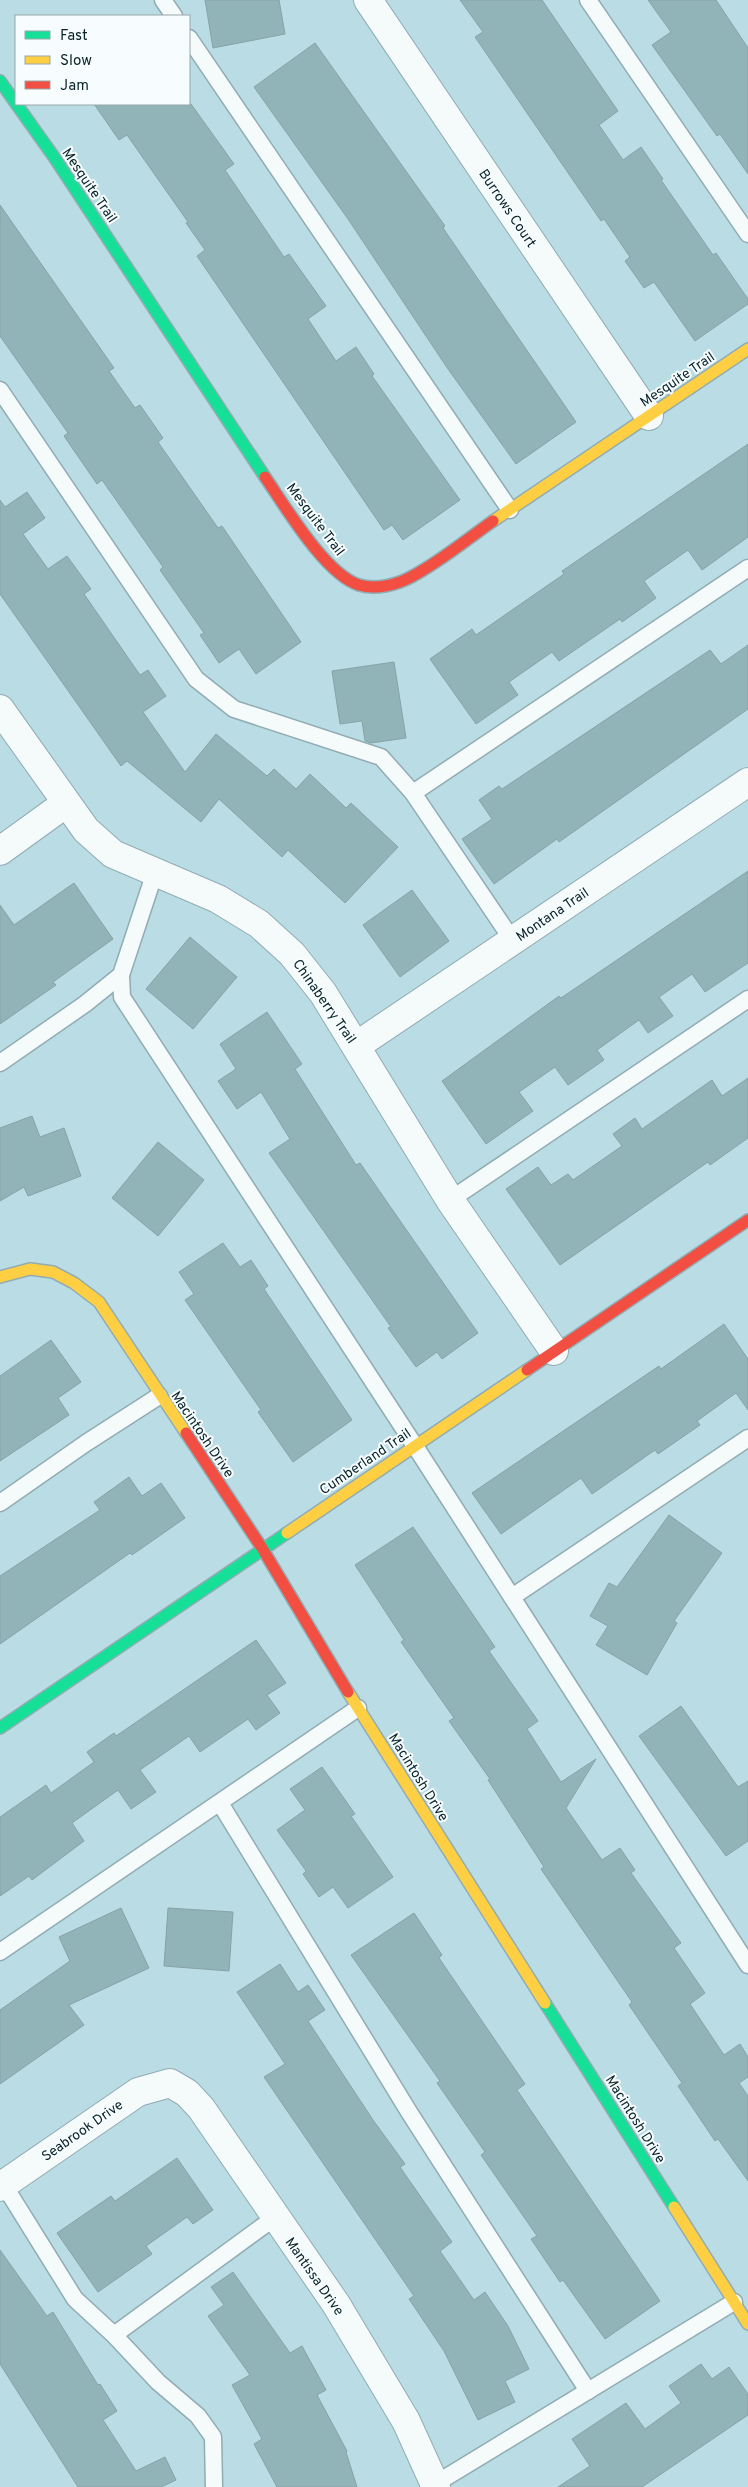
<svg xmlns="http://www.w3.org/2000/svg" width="748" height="2487" font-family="Overpass,sans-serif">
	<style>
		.building { fill: #91b4b8; stroke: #86a3a7 }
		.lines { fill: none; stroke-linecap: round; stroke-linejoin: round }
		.lane-casing { stroke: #91acb2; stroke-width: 19 }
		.street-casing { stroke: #91acb2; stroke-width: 30 }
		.fast-casing { stroke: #91acb2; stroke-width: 14 }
		.slow-casing { stroke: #91acb2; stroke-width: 14 }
		.jam-casing { stroke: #91acb2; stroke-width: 14 }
		.lane { stroke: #f5fafb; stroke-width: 16 }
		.street { stroke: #f5fafb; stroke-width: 28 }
		.fast { stroke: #16e098; stroke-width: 11 }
		.slow { stroke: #ffcf43; stroke-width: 11 }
		.jam { stroke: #f24e42; stroke-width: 11 }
		.labels { text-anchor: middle; stroke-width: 4; stroke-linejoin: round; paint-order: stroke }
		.street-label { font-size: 14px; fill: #09232a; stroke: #f7fdfe }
	</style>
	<rect width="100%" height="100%" fill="#badce5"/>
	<!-- building -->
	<g class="building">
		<polygon points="205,0 279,0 285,34 213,48"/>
		<polygon points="460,0 542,0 618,111 599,125 623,160 641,147 663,179 661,180 713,255 716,253 748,299 748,304 695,341 654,282 644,288 625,261 630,257 604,219 601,221 475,37 483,32"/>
		<polygon points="648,0 716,0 748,48 748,174 720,134 717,136 652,45 671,32"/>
		<polygon points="315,43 445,226 443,228 576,422 516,464 448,369 348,219 254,87"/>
		<polygon points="94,104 191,104 234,164 225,170 284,257 289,254 326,306 308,319 336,361 356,347 374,374 372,376 460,500 403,540 392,525 384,530 197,256 205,250 186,223 188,222 127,135 119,140"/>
		<polygon points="0,205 114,368 109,371 135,408 140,405 163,438 158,442 218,528 222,526 301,642 256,674 239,649 219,663 200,635 204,633 160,570 163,567 102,480 97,484 64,436 68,433 0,336"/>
		<polygon points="748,444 748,537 702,570 688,550 644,581 656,598 622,622 620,619 559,661 552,652 509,682 518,695 476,724 430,659 472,629 476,635 564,574 562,571"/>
		<polygon points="27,492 45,518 23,534 48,569 67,556 91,589 84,594 140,675 148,670 166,696 143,712 185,772 216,734 267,776 274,769 296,789 310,774 346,808 351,803 398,847 345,903 288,850 282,857 219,799 201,822 127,761 121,766 0,594 0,500 5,507"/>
		<polygon points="748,645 748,709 559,842 557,839 494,884 462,839 492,819 479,800 499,786 502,789 710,650 721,664"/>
		<polygon points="394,662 406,738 371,743 365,741 362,721 340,724 332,671"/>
		<polygon points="748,871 748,963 705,992 692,974 659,997 673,1016 648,1033 639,1020 597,1050 604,1060 568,1085 555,1067 519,1092 533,1111 486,1144 442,1081 559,996 561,998"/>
		<polygon points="74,883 113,939 53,982 56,985 0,1024 0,905 14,925"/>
		<polygon points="412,890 449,941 400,977 363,925"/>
		<polygon points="190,937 237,977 193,1029 146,989"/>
		<polygon points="267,1012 302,1064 295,1069 356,1165 360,1163 478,1333 442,1359 437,1352 416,1367 388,1328 391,1327 269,1153 290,1139 261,1092 237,1109 218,1081 236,1069 220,1044"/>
		<polygon points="748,1078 748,1138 710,1165 708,1162 560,1265 506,1189 538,1167 551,1185 568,1174 573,1180 622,1146 613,1134 635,1118 642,1129 712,1080 722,1096"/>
		<polygon points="32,1116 40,1137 64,1128 81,1176 28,1196 24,1187 0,1201 0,1128"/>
		<polygon points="158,1142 204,1180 158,1236 112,1198"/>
		<polygon points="223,1243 240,1267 251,1260 268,1286 264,1289 352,1420 293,1462 258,1412 261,1410 185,1300 194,1294 179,1272"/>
		<polygon points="724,1324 748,1359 748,1410 736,1393 697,1421 700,1425 658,1454 655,1450 592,1494 581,1478 501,1534 472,1493 659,1366 661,1369"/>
		<polygon points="51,1340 81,1382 58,1398 69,1415 0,1461 0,1376"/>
		<polygon points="129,1477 142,1496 161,1483 185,1518 132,1555 130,1553 0,1644 0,1576 100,1510 94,1502"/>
		<polygon points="669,1515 722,1553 674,1621 677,1623 647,1675 596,1645 608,1626 590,1616 609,1583 617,1587"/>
		<polygon points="413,1527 495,1647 489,1651 538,1721 527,1729 561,1782 596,1759 566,1808 602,1860 620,1848 635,1870 631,1873 681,1943 674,1948 705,1993 690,2004 724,2055 740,2044 748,2057 748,2077 739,2083 748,2096 748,2181 718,2139 715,2141 678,2086 682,2083 629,2005 632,2002 541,1869 544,1867 488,1780 490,1779 449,1721 454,1718 401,1642 404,1640 355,1565"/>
		<polygon points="256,1640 286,1683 267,1695 280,1713 256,1730 248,1719 200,1752 189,1736 140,1770 156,1792 131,1809 118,1790 72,1823 84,1841 32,1880 29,1876 0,1896 0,1817 46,1785 51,1793 94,1762 87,1752 114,1733 116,1736"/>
		<polygon points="681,1706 738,1787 748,1781 748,1841 726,1856 639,1736"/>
		<polygon points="322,1767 355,1814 351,1816 393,1877 348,1908 333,1887 319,1897 303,1874 306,1871 277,1830 305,1810 290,1789"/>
		<polygon points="121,1908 149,1968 69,2005 84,2025 0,2084 0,2010 70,1961 59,1937"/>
		<polygon points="168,1908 233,1912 229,1971 164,1966"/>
		<polygon points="414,1913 442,1955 439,1958 525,2084 517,2090 660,2301 605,2339 563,2280 560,2282 531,2239 537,2236 481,2155 485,2152 437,2083 440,2081 351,1955"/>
		<polygon points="280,1964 298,1992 308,1985 325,2010 308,2021 373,2120 405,2164 400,2167 452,2242 440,2251 474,2300 485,2292 508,2326 529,2369 505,2381 515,2402 478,2420 444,2351 409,2299 414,2296 264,2077 285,2064 237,1992"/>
		<polygon points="177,2158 213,2210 193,2224 187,2217 146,2246 152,2254 98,2292 57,2233 111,2196 115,2201"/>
		<polygon points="0,2250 47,2316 53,2312 98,2385 100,2384 117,2411 103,2420 136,2471 165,2457 176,2480 161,2487 78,2487 0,2364"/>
		<polygon points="233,2272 290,2353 302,2346 326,2390 317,2395 347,2451 346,2452 357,2487 277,2487 254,2444 262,2439 232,2385 250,2375 208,2316 224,2305 211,2287"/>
		<polygon points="701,2364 712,2379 729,2367 748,2394 748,2415 642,2487 558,2487 590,2466 572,2439 626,2403 645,2429 681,2403 669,2386"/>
	</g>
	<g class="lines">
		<defs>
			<g id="lane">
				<polyline points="163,0 174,16"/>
				<polyline points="588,0 748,234"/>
				<polyline points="189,38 510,510"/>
				<polyline points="0,390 196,679 234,709 381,757 413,793 513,941"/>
				<polyline points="413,793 748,568"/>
				<polyline points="155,872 121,975 122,997 415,1446 748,1965"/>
				<polyline points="0,1063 85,1004 121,975"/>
				<polyline points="450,1200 748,999"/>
				<polyline points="0,1503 86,1443 159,1396"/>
				<polyline points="512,1597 748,1438"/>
				<polyline points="220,1803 409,2112 588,2391"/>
				<polyline points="0,1952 358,1708"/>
				<polyline points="4,2185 75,2299 114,2335"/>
				<polyline points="435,2484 734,2302"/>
				<polyline points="214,2487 213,2437 198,2416 158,2382 114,2335 274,2218"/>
			</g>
			<g id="street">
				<polyline points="368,0 649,416"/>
				<polyline points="0,709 86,830 113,854 218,899 259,924 292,954 323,993 450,1200 554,1351"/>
				<polyline points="0,851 65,804"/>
				<polyline points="356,1046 748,782"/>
				<polyline points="0,2187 138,2092 170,2083 187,2093 201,2108 336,2304 406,2421 436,2487"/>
			</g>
			<g id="fast">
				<polyline points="0,81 54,157 265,477"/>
				<polyline points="0,1728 287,1533"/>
				<polyline points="545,2003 674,2207"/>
			</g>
			<g id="slow">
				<polyline points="493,521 748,349"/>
				<polyline points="0,1277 30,1269 53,1272 74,1283 99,1302 186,1433"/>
				<polyline points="287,1533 527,1370"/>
				<polyline points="348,1692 545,2003"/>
				<polyline points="674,2207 748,2324"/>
			</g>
			<g id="jam">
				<path d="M 265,477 C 285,506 325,574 359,585 C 376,590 396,585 411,577 C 440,562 466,540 493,521"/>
				<polyline points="527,1370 748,1220"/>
				<polyline points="186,1433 262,1548 348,1692"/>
			</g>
		</defs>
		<!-- lane casing -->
		<use href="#lane" class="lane-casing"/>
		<!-- street casing -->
		<use href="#street" class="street-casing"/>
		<!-- fast casing -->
		<use href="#fast" class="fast-casing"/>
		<!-- slow casing -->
		<use href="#slow" class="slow-casing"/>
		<!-- jam casing -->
		<use href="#jam" class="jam-casing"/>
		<!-- lane -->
		<use href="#lane" class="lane"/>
		<!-- street -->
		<use href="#street" class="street"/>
		<!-- fast -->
		<use href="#fast" class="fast"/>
		<!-- slow -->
		<use href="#slow" class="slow"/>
		<!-- jam -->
		<use href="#jam" class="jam"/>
	</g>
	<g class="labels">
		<!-- street labels -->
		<g class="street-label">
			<text transform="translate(90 185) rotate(56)" y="5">Mesquite Trail</text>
			<text transform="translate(508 208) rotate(56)" y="5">Burrows Court</text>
			<text transform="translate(677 379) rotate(-34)" y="5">Mesquite Trail</text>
			<text transform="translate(316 519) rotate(53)" y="5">Mesquite Trail</text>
			<text transform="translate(552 914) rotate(-34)" y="5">Montana Trail</text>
			<text transform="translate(325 1001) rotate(55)" y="5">Chinaberry Trail</text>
			<text transform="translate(203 1434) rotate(56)" y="5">Macintosh Drive</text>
			<text transform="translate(365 1461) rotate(-34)" y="5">Cumberland Trail</text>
			<text transform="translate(419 1777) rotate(58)" y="5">Macintosh Drive</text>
			<text transform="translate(636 2119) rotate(58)" y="5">Macintosh Drive</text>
			<text transform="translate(82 2130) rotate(-35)" y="5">Seabrook Drive</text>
			<text transform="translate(315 2276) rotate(55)" y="5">Mantissa Drive</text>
		</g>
	</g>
	<!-- legend -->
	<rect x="15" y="15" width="175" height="90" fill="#f7fdfe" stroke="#98a6a9"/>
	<rect x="25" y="31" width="25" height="8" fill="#16e098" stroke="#98a6a9"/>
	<text x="60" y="40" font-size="15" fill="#09232a">Fast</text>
	<rect x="25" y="56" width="25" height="8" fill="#ffcf43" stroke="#98a6a9"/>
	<text x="60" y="65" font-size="15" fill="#09232a">Slow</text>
	<rect x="25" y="81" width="25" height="8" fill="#f24e42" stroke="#98a6a9"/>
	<text x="60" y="90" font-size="15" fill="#09232a">Jam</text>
</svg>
